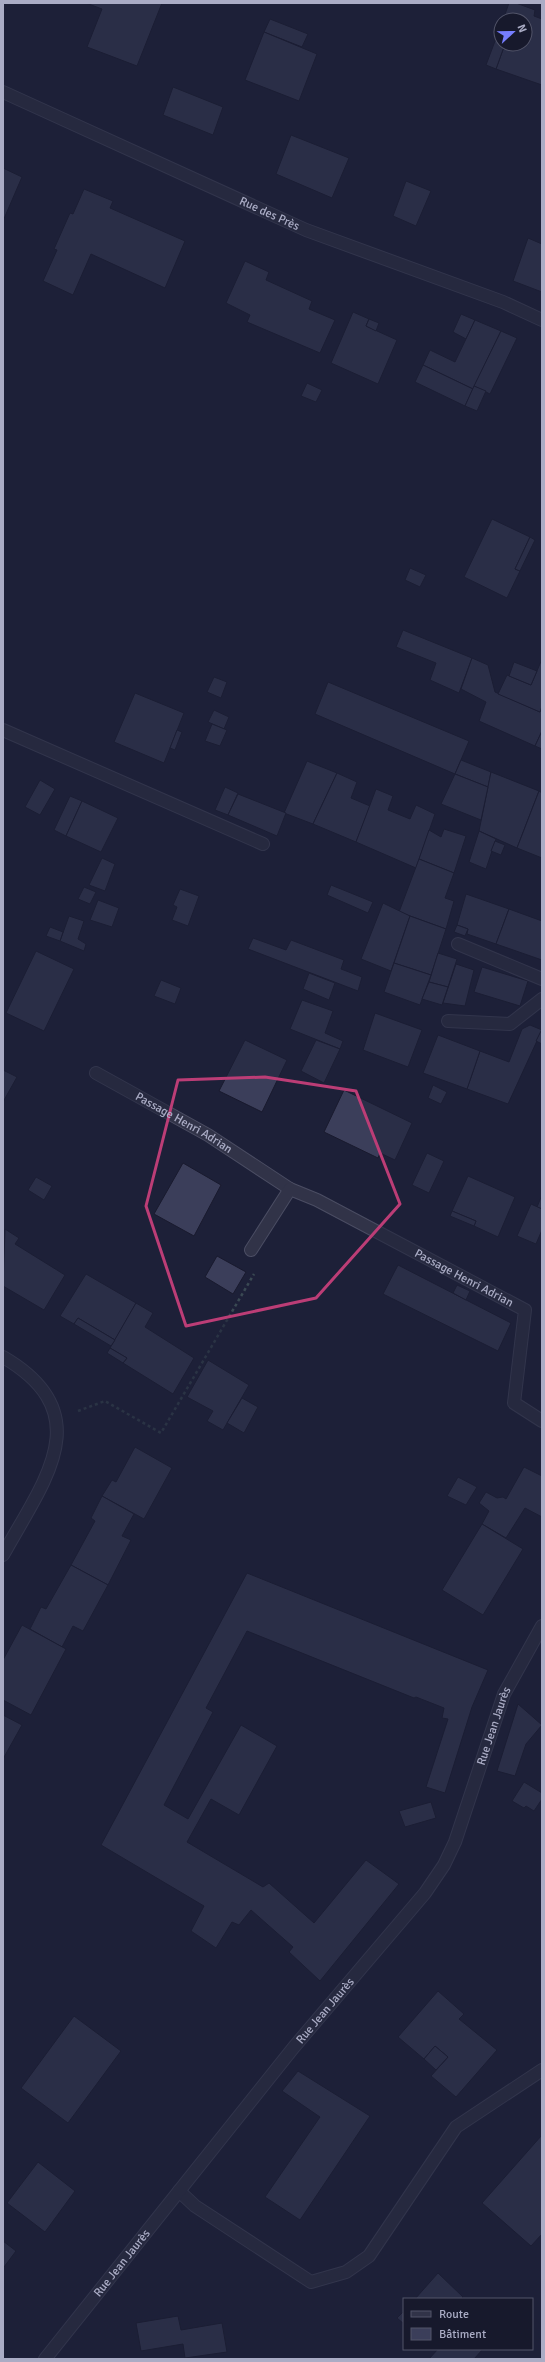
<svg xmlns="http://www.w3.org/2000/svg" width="545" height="2362" font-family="Signika,sans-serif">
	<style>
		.building { fill: #3b3e5a; stroke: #191a2e }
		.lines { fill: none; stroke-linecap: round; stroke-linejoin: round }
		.minor-casing { stroke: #4b4d63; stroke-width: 14 }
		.path { stroke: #3a4953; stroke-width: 2.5; stroke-dasharray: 3 3; stroke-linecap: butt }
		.minor { stroke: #313348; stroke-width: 12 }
		.marked { fill: none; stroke: #bc3d76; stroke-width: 3; stroke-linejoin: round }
		.labels { text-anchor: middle; stroke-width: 3.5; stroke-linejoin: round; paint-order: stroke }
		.street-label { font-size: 12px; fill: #aaacc5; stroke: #17192c }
	</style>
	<rect width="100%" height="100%" fill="#1d2038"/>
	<!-- building -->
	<g class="building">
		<polygon points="86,3 162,3 137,66 87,47 102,9"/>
		<polygon points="509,3 516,3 535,10 534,16 542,19 542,85 496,69 505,44 525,44 525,20 503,20"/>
		<polygon points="270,19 308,34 302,47 264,32"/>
		<polygon points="501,25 501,44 505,44 496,69 486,65"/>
		<polygon points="264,32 317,54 299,101 245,80"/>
		<polygon points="173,87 223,107 213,135 163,115"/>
		<polygon points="291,135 349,158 332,198 276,174"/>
		<polygon points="3,168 22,177 3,221"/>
		<polygon points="406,181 431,191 416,226 393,216"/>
		<polygon points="84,189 113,201 110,208 185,241 165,288 91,254 73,295 43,281 57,250 54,249 70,213 73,214"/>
		<polygon points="528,238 542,244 542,292 513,281"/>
		<polygon points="245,261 269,272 266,280 312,301 309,309 335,320 320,353 247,322 250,315 226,303"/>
		<polygon points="353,312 369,319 366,326 397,340 378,384 331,363"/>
		<polygon points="461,314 475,320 466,339 453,332"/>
		<polygon points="369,319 379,323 376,331 366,326"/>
		<polygon points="475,320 501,331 473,389 423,365 430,350 455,362"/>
		<polygon points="501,331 517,338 490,394 474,386"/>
		<polygon points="423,365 473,389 465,406 415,382"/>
		<polygon points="307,383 322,390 316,402 301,396"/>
		<polygon points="474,386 486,391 477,411 465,406"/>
		<polygon points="492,519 530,537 515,569 520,571 507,598 464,577"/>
		<polygon points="530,537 535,540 520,571 515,569"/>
		<polygon points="410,568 426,575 420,587 405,580"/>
		<polygon points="403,630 472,658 459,693 430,680 436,663 396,647"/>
		<polygon points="472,658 488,665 495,692 540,712 542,706 542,731 535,746 479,721 486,702 461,689"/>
		<polygon points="542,659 542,706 540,712 498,694 507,675 531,685"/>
		<polygon points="514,662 537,671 531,685 509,676"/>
		<polygon points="214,677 227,682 221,698 207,692"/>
		<polygon points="328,682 469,741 455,774 315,714"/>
		<polygon points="135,693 184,713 164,763 114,742"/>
		<polygon points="214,710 229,717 224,729 208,722"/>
		<polygon points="212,724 227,730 220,746 205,741"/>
		<polygon points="177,730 182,732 175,750 170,748"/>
		<polygon points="542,731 542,749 535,746"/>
		<polygon points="461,760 491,772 488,787 455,774"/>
		<polygon points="307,761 337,773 313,824 284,813"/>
		<polygon points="491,772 539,791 517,848 479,831"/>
		<polygon points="337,773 357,782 351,798 370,806 356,842 313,824"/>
		<polygon points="455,774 488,787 481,820 441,804"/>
		<polygon points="40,780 55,789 40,815 25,807"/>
		<polygon points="225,787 238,793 228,815 215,810"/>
		<polygon points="376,789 393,796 388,810 410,819 416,805 435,814 416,868 356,842"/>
		<polygon points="539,791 542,793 542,858 517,848"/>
		<polygon points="238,794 286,813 277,836 228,815"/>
		<polygon points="70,796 82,801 66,836 54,830"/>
		<polygon points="82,801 118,818 101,852 66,836"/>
		<polygon points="444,829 466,836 454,873 419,859 429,830 441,837"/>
		<polygon points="479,831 496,839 486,869 469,862"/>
		<polygon points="495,841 505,845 501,855 491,851"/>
		<polygon points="102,858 115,864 105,891 89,885"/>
		<polygon points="419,859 454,873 445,898 454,901 446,929 399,912"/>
		<polygon points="331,885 373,902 368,913 327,895"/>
		<polygon points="84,887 96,892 90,904 78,899"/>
		<polygon points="180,889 199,896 188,926 172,920 177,907 173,905"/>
		<polygon points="466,894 509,909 496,944 467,934 468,929 457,925"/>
		<polygon points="98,900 119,908 112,927 90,920"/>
		<polygon points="383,903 410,916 391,971 361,959"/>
		<polygon points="509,909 542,921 542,960 496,944"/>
		<polygon points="69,916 84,921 78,939 86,944 84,951 60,941"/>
		<polygon points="410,916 446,929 431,975 394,963"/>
		<polygon points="457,925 468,929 465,936 454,932"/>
		<polygon points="50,927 63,932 60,941 46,936"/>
		<polygon points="253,938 286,950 291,940 344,960 341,969 362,977 358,991 248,949"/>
		<polygon points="36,951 74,969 44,1031 6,1013"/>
		<polygon points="438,953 457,959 448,987 429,982"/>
		<polygon points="394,963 431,975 420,1005 384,992"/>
		<polygon points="456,964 474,970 465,1006 443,1003"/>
		<polygon points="482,967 528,981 520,1006 474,992"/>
		<polygon points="309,973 335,983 329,1000 303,989"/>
		<polygon points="161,980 181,988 175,1004 154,996"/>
		<polygon points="429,982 448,987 442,1005 422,999"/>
		<polygon points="302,1000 333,1011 325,1033 343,1041 340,1049 290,1029"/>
		<polygon points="375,1013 422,1030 408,1067 363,1050"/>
		<polygon points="530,1025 542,1030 508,1104 467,1089 480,1051 509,1062 522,1029"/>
		<polygon points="542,1029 542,1044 536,1041"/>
		<polygon points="438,1035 480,1051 467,1089 423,1073"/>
		<polygon points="245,1040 287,1060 262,1112 219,1091"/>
		<polygon points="316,1040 340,1049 324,1083 301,1071"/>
		<polygon points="3,1070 17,1077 3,1102"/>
		<polygon points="433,1085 447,1092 441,1104 428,1098"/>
		<polygon points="344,1090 412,1123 395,1160 380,1153 378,1158 324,1132"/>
		<polygon points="427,1153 444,1161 429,1193 412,1185"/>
		<polygon points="183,1163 221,1185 194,1236 154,1214"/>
		<polygon points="468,1176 515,1197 498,1237 474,1226 476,1221 452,1211"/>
		<polygon points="36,1177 52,1186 44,1200 28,1190"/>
		<polygon points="542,1195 542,1209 537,1207"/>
		<polygon points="531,1204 542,1209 542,1230 536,1244 517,1236"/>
		<polygon points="452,1211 476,1221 474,1226 450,1216"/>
		<polygon points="5,1229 19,1238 15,1244 65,1275 44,1310 3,1286"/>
		<polygon points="217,1256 246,1272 233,1294 205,1277"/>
		<polygon points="398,1265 511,1323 498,1351 383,1294"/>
		<polygon points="86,1274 136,1303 115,1340 78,1318 74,1324 60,1316"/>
		<polygon points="457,1285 470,1291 466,1300 453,1293"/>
		<polygon points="136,1303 153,1313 145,1327 194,1358 173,1394 123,1363 127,1358 110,1348"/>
		<polygon points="78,1318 115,1340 111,1346 74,1324"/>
		<polygon points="110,1348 127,1358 123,1363 107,1353"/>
		<polygon points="208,1360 249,1385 223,1430 207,1421 213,1411 187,1397"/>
		<polygon points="242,1398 258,1407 244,1433 227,1423"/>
		<polygon points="135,1447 172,1468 144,1519 102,1496 112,1480 116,1482"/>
		<polygon points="524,1467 542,1476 542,1517 525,1508 506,1538 482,1524 489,1511 479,1503 486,1492 497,1498 503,1497 506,1499"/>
		<polygon points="458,1477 477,1487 466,1505 447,1496"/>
		<polygon points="102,1496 134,1514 122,1536 131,1540 108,1585 71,1565 95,1521 91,1518"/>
		<polygon points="482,1524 523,1549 483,1615 442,1590"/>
		<polygon points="71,1565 108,1585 83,1631 73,1626 62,1647 30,1629 41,1607 46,1609"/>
		<polygon points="247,1573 488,1670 472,1707 445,1793 426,1787 448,1719 442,1718 444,1708 416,1697 414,1698 247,1631 206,1708 213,1712 164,1805 188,1819 241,1725 277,1746 239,1815 211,1799 187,1842 263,1887 269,1883 314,1923 366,1860 399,1884 320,1981 289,1952 293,1947 251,1910 239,1925 232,1922 216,1948 191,1931 204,1906 101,1845"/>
		<polygon points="22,1625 66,1649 31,1715 3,1700 3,1660"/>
		<polygon points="518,1704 542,1725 526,1744 515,1776 497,1771"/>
		<polygon points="3,1715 22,1725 3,1759"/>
		<polygon points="524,1782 542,1793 542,1799 534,1811 526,1806 524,1808 512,1801"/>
		<polygon points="431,1802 436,1818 405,1827 399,1811"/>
		<polygon points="438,1991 464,2014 459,2019 497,2050 456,2097 431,2076 448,2057 435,2046 424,2059 398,2037"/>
		<polygon points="74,2016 121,2051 68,2123 21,2088"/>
		<polygon points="435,2046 448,2057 436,2070 424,2059"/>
		<polygon points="298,2071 370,2116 300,2220 265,2197 320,2117 282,2091"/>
		<polygon points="542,2135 542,2234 531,2246 482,2203"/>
		<polygon points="38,2162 75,2191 45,2232 7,2203"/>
		<polygon points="3,2241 16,2251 4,2267 3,2267"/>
		<polygon points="438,2273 463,2297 461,2299 415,2299"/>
		<polygon points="404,2311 404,2324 397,2318"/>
		<polygon points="178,2316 181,2330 222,2323 227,2352 185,2358 183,2344 141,2351 136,2323"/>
		<polygon points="438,2349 483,2349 474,2359 429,2359"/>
	</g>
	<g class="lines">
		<defs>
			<g id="minor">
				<path id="s1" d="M 3,92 L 306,230 L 503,302 L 542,320"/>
				<polyline points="3,730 263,844"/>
				<polyline points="458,944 542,979"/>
				<polyline points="448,1021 510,1024 542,999"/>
				<path id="s2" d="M 96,1073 L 208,1135 L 290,1189"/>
				<path id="s3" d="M 251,1250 L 290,1189 L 317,1200 L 525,1310 L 514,1403 L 542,1421"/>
				<path d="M 3,1357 C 101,1414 43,1482 3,1555"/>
				<polyline points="179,2191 195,2206 311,2282 346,2272 369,2256 456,2127 542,2070"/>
				<path id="s4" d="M 45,2359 L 294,2047 L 425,1893 L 444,1865 L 455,1842 L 504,1694 L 542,1626"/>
			</g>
		</defs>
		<!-- minor casing -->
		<use href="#minor" class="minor-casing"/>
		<!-- path -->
		<polyline class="path" points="78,1411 105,1401 161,1433 254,1274"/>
		<!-- minor -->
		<use href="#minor" class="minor"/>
	</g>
	<!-- marked area -->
	<path d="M0 0H545V2362H0ZM 265,1077 L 356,1091 L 400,1204 L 316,1298 L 186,1326 L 146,1206 L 178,1080 Z" fill="#1d2038" fill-opacity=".55" fill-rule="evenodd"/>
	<path class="marked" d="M 265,1077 L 356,1091 L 400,1204 L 316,1298 L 186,1326 L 146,1206 L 178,1080 Z"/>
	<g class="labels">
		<!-- street labels -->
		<g class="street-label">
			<text dy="4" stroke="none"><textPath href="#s1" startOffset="293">Rue des Près</textPath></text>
			<text dy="4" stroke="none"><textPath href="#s2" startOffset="101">Passage Henri Adrian</textPath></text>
			<text dy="4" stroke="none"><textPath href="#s3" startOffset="268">Passage Henri Adrian</textPath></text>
			<text dy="4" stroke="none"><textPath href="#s4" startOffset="783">Rue Jean Jaurès</textPath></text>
			<text dy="4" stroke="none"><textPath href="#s4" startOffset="447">Rue Jean Jaurès</textPath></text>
			<text dy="4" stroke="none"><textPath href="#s4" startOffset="123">Rue Jean Jaurès</textPath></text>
		</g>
	</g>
	<!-- border -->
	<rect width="545" height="2362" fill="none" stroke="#aaacc5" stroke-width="8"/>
	<!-- legend -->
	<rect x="403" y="2298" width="130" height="52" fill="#17192c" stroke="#525469"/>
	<rect x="411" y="2311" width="20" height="6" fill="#313348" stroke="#525469"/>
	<text x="439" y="2318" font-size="12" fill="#aaacc5">Route</text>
	<rect x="411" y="2328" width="20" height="12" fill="#3b3e5a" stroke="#525469"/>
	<text x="439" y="2338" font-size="12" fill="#aaacc5">Bâtiment</text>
	<!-- north arrow -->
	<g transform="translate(513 32) rotate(68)"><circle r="19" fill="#17192c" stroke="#525469"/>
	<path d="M0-3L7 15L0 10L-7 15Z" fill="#767eff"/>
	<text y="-6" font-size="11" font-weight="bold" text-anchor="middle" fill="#aaacc5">N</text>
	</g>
</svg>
